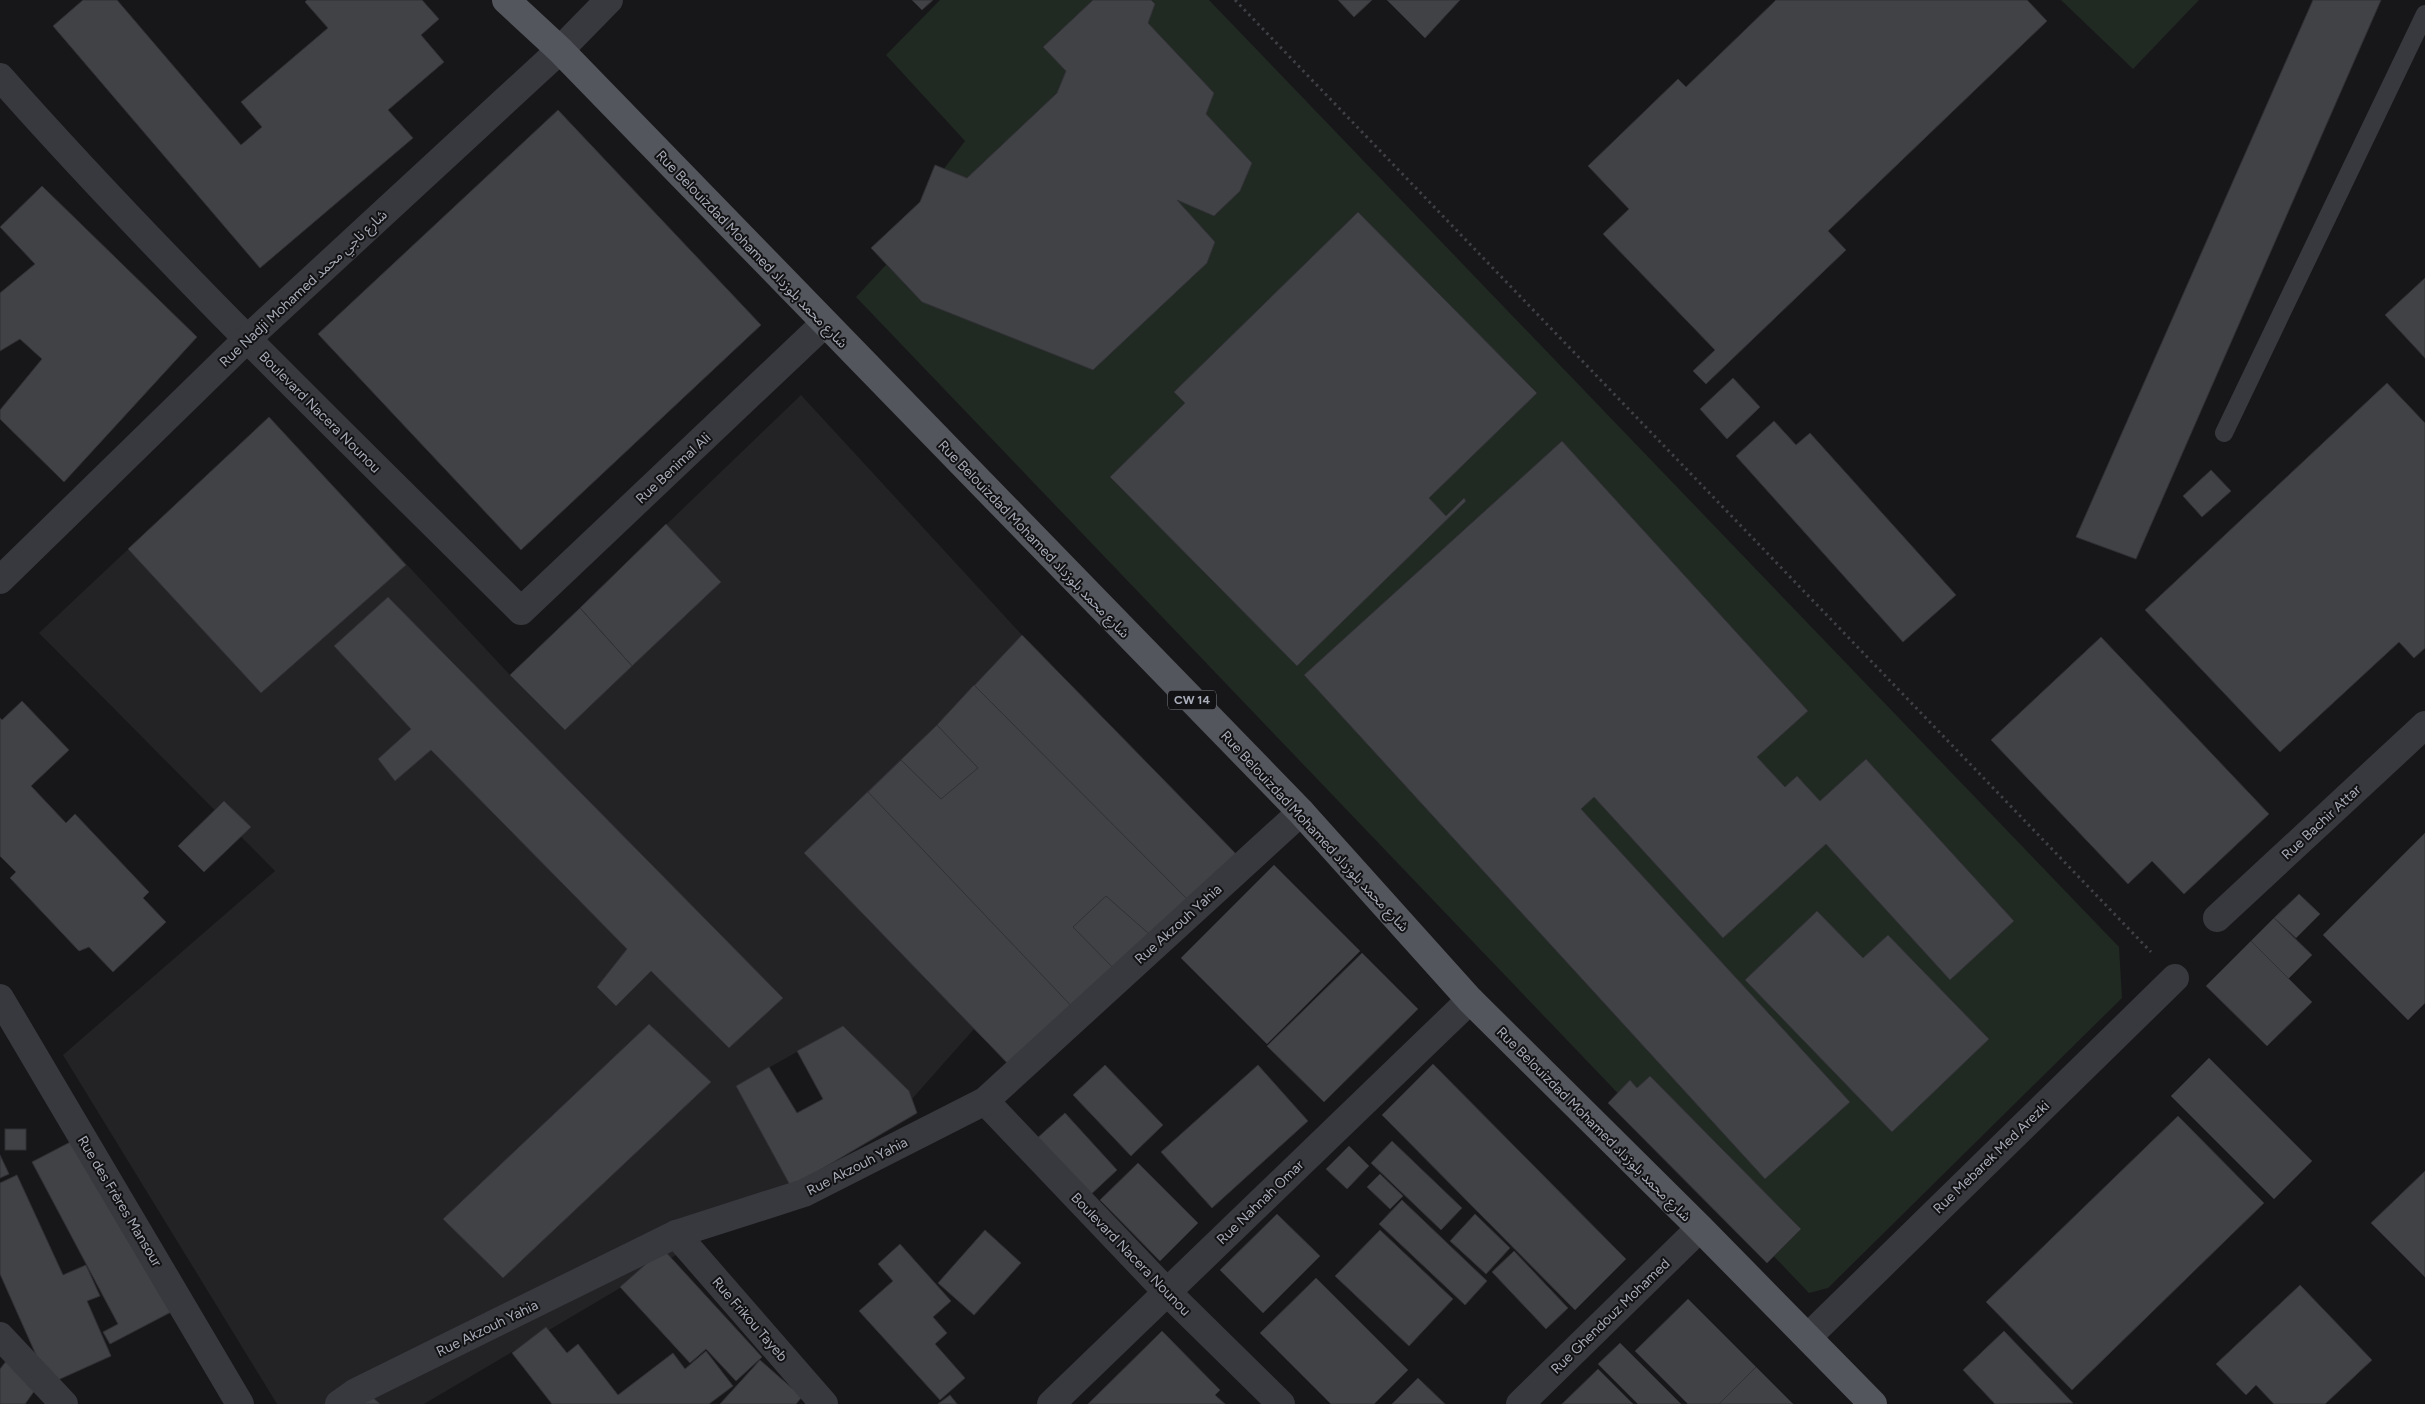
<svg xmlns="http://www.w3.org/2000/svg" width="2425" height="1404" font-family="Figtree,'Noto Sans Arabic',sans-serif">
	<style>
		.built { fill: #232326 }
		.green { fill: #212923 }
		.building { fill: #414246; stroke: #313135 }
		.lines { fill: none; stroke-linecap: round; stroke-linejoin: round }
		.path { stroke: #3e4045; stroke-width: 3; stroke-dasharray: 2.5 4; stroke-linecap: butt }
		.service { stroke: #38393e; stroke-width: 18 }
		.minor { stroke: #38393e; stroke-width: 28 }
		.primary { stroke: #54565d; stroke-width: 28 }
		.labels { text-anchor: middle; stroke-width: 4; stroke-linejoin: round; paint-order: stroke }
		.shield { fill: #121214; stroke: #7c7e88; stroke-width: 1 }
		.shield-label { font-size: 12px; font-weight: bold; fill: #a9adb9 }
		.street-label { font-size: 14px; fill: #a9adb9; stroke: #121214 }
	</style>
	<rect width="100%" height="100%" fill="#171719"/>
	<!-- built -->
	<polygon class="built" points="801,395 1022,635 1242,860 1015,1071 974,1029 912,1099 843,1026 736,1086 791,1187 424,1404 277,1404 63,1055 275,871 39,633 269,417 510,675"/>
	<!-- green -->
	<g class="green">
		<polygon points="940,0 1209,0 2119,947 2122,998 1828,1288 1809,1293 856,297 951,195 936,179 965,141 886,55"/>
		<polygon points="2061,0 2199,0 2133,69"/>
	</g>
	<!-- building -->
	<g class="building">
		<polygon points="83,0 117,0 241,145 262,127 241,102 328,28 305,2 307,0 422,0 439,19 421,35 444,62 388,110 413,138 260,268 53,26"/>
		<polygon points="912,0 933,0 922,10"/>
		<polygon points="1093,0 1151,0 1155,4 1148,23 1214,93 1206,114 1252,163 1240,191 1214,216 1177,200 1215,242 1207,263 1093,370 922,302 871,248 920,202 935,165 967,178 1057,93 1066,71 1043,47"/>
		<polygon points="1338,0 1372,0 1354,17"/>
		<polygon points="1387,0 1460,0 1425,38"/>
		<polygon points="1776,0 2027,0 2047,21 1828,231 1846,250 1706,384 1693,371 1715,350 1603,234 1629,209 1588,166 1678,79 1686,87"/>
		<polygon points="2313,0 2381,0 2136,559 2076,537"/>
		<polygon points="558,110 761,325 521,550 318,334"/>
		<polygon points="42,186 197,337 64,482 0,419 0,410 42,359 20,339 0,351 0,293 35,264 0,227"/>
		<polygon points="1358,212 1537,393 1429,498 1446,516 1464,498 1466,501 1297,666 1110,477 1185,403 1174,392"/>
		<polygon points="2425,278 2425,358 2385,315"/>
		<polygon points="1733,378 1760,407 1727,439 1700,409"/>
		<polygon points="2387,383 2425,423 2425,648 2414,658 2399,642 2280,752 2145,610"/>
		<polygon points="269,417 406,565 261,693 128,549"/>
		<polygon points="1774,421 1796,445 1810,433 1956,595 1903,642 1736,456"/>
		<polygon points="1562,441 1808,711 1757,757 1785,787 1797,776 1820,801 1866,759 2014,921 1950,980 1826,844 1723,938 1594,797 1581,809 1850,1102 1765,1179 1304,675"/>
		<polygon points="2211,470 2231,491 2202,517 2183,496"/>
		<polygon points="666,524 721,582 632,666 580,608"/>
		<polygon points="388,597 783,998 729,1048 651,971 616,1006 597,987 627,949 431,750 395,781 378,759 411,729 334,646"/>
		<polygon points="580,608 632,666 565,730 510,675"/>
		<polygon points="1022,635 1242,860 1015,1071 804,853 937,725"/>
		<polygon points="2101,637 2269,814 2184,894 2152,861 2128,884 1991,740"/>
		<polygon points="974,685 1192,904 1156,940 1106,896 1073,927 1119,974 1078,1013 868,792 901,760 941,799 978,768 937,725"/>
		<polygon points="22,701 69,750 31,786 66,823 75,814 149,892 143,898 166,922 113,972 89,947 79,951 10,878 16,872 0,856 0,718 2,720"/>
		<polygon points="224,801 251,827 204,872 178,846"/>
		<polygon points="2425,833 2425,1003 2408,1020 2323,935"/>
		<polygon points="1274,865 1360,951 1267,1044 1181,958"/>
		<polygon points="2299,894 2320,914 2296,938 2274,918"/>
		<polygon points="1817,911 1863,958 1888,935 1989,1039 1892,1132 1745,980"/>
		<polygon points="2274,918 2312,955 2288,979 2251,941"/>
		<polygon points="2251,941 2312,1002 2267,1046 2206,986"/>
		<polygon points="1362,953 1418,1009 1324,1102 1267,1046"/>
		<polygon points="649,1024 711,1082 503,1278 443,1219"/>
		<polygon points="843,1026 909,1091 917,1113 791,1187 736,1086 769,1067 797,1113 823,1099 797,1051"/>
		<polygon points="2209,1058 2312,1161 2274,1199 2171,1096"/>
		<polygon points="1433,1064 1626,1259 1575,1310 1382,1115"/>
		<polygon points="1105,1065 1163,1125 1131,1156 1073,1095"/>
		<polygon points="1258,1065 1308,1121 1212,1208 1161,1152"/>
		<polygon points="1650,1076 1801,1229 1767,1263 1608,1103 1630,1080 1637,1088"/>
		<polygon points="1065,1113 1117,1170 1087,1198 1034,1141"/>
		<polygon points="2178,1116 2264,1203 2072,1390 1986,1302"/>
		<rect x="5" y="1129" width="21" height="21"/>
		<polygon points="80,1137 173,1311 110,1344 103,1332 118,1324 32,1162"/>
		<polygon points="1392,1141 1462,1208 1441,1230 1371,1163"/>
		<polygon points="1349,1146 1369,1166 1347,1189 1326,1169"/>
		<polygon points="0,1155 9,1174 0,1178"/>
		<polygon points="1138,1163 1198,1223 1160,1261 1100,1200"/>
		<polygon points="2425,1171 2425,1277 2371,1223"/>
		<polygon points="1380,1174 1403,1196 1390,1209 1367,1187"/>
		<polygon points="17,1175 63,1275 86,1265 100,1296 87,1301 111,1356 49,1384 0,1274 0,1183"/>
		<polygon points="1402,1200 1487,1281 1465,1305 1379,1224"/>
		<polygon points="1277,1214 1320,1256 1263,1313 1220,1270"/>
		<polygon points="1475,1214 1510,1248 1486,1274 1450,1241"/>
		<polygon points="985,1230 1021,1263 974,1315 938,1283"/>
		<polygon points="1380,1230 1453,1299 1409,1346 1335,1276"/>
		<polygon points="900,1244 951,1301 933,1317 947,1333 935,1344 965,1378 940,1400 859,1311 893,1281 878,1264"/>
		<polygon points="663,1249 762,1357 736,1381 706,1349 690,1363 620,1287"/>
		<polygon points="1514,1251 1568,1308 1546,1329 1492,1272"/>
		<polygon points="1316,1278 1408,1370 1374,1404 1331,1404 1260,1333"/>
		<polygon points="2300,1285 2372,1360 2325,1404 2274,1404 2256,1385 2246,1395 2216,1364"/>
		<polygon points="1688,1299 1756,1367 1719,1404 1688,1404 1635,1351"/>
		<polygon points="546,1327 567,1353 578,1344 618,1395 673,1353 685,1369 706,1351 733,1386 709,1404 552,1404 512,1353"/>
		<polygon points="1162,1331 1220,1390 1215,1395 1225,1404 1088,1404"/>
		<polygon points="2004,1331 2073,1403 1995,1404 1963,1370"/>
		<polygon points="1620,1343 1681,1404 1638,1404 1598,1364"/>
		<polygon points="7,1360 40,1383 25,1404 0,1404 0,1369"/>
		<polygon points="760,1360 802,1397 796,1404 720,1404"/>
		<polygon points="1756,1367 1793,1404 1719,1404"/>
		<polygon points="1598,1369 1633,1404 1562,1404"/>
		<polygon points="1418,1378 1445,1404 1392,1404"/>
		<polygon points="370,1395 380,1404 362,1404"/>
		<polygon points="950,1395 957,1404 938,1404"/>
	</g>
	<g class="lines">
		<!-- path -->
		<polyline class="path" points="1235,0 2151,952"/>
		<!-- service -->
		<polyline class="service" points="2224,433 2425,14"/>
		<!-- minor -->
		<g class="minor">
			<path d="M 0,77 C 165,263 345,436 521,611 L 824,324"/>
			<polyline points="0,580 247,339 560,50 609,0"/>
			<polyline points="2217,918 2425,725"/>
			<polyline points="0,998 240,1404"/>
			<polyline points="985,1101 1166,1291 1281,1404"/>
			<polyline points="676,1234 824,1404"/>
			<polyline points="0,1336 64,1404"/>
			<polyline points="1808,1337 2175,978"/>
			<polyline points="339,1404 356,1392 676,1234 804,1193 985,1101 1301,812"/>
			<polyline points="1051,1404 1470,1000"/>
			<polyline points="1520,1404 1700,1228"/>
		</g>
		<!-- primary -->
		<polyline class="primary" points="506,0 560,50 1301,812 1470,1000 1700,1228 1873,1404"/>
	</g>
	<g class="labels">
		<!-- shield labels -->
		<rect class="shield" x="1168" y="690.5" width="48" height="19" rx="4"/>
		<g class="shield-label">
			<text x="1192" y="704">CW 14</text>
		</g>
		<!-- street labels -->
		<g class="street-label">
			<text transform="translate(752 249) rotate(46)" y="5">Rue Belouizdad Mohamed شارع محمد بلوزداد</text>
			<text transform="translate(303 288) rotate(-43)" y="5">Rue Nadji Mohamed شارع ناجي محمد</text>
			<text transform="translate(320 412) rotate(45)" y="5">Boulevard Nacera Nounou</text>
			<text transform="translate(673 468) rotate(-43)" y="5">Rue Benimal Ali</text>
			<text transform="translate(1034 539) rotate(46)" y="5">Rue Belouizdad Mohamed شارع محمد بلوزداد</text>
			<text transform="translate(2321 822) rotate(-43)" y="5">Rue Bachir Attar</text>
			<text transform="translate(1315 831) rotate(47)" y="5">Rue Belouizdad Mohamed شارع محمد بلوزداد</text>
			<text transform="translate(1178 924) rotate(-42)" y="5">Rue Akzouh Yahia</text>
			<text transform="translate(1594 1124) rotate(45)" y="5">Rue Belouizdad Mohamed شارع محمد بلوزداد</text>
			<text transform="translate(1991 1157) rotate(-44)" y="5">Rue Mebarek Med Arezki</text>
			<text transform="translate(857 1166) rotate(-27)" y="5">Rue Akzouh Yahia</text>
			<text transform="translate(120 1201) rotate(59)" y="5">Rue des Frères Mansour</text>
			<text transform="translate(1260 1202) rotate(-44)" y="5">Rue Nahnah Omar</text>
			<text transform="translate(1131 1254) rotate(46)" y="5">Boulevard Nacera Nounou</text>
			<text transform="translate(1610 1316) rotate(-44)" y="5">Rue Ghendouz Mohamed</text>
			<text transform="translate(750 1319) rotate(49)" y="5">Rue Frikou Tayeb</text>
			<text transform="translate(487 1328) rotate(-26)" y="5">Rue Akzouh Yahia</text>
		</g>
	</g>
</svg>
